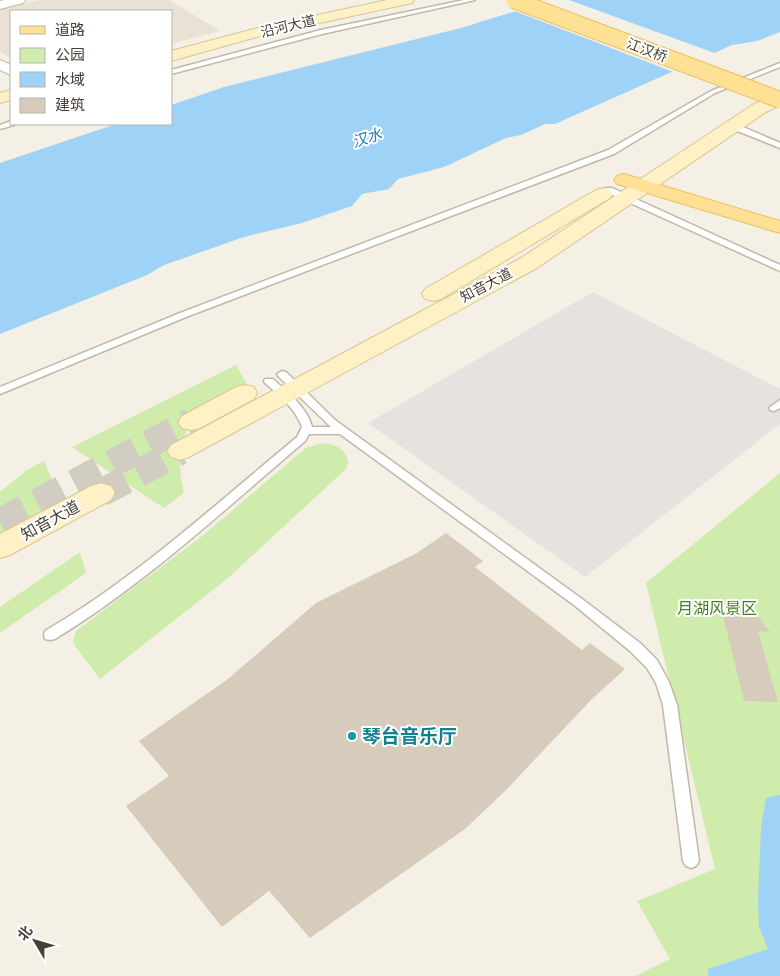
<svg xmlns="http://www.w3.org/2000/svg" width="780" height="976" font-family="Ubuntu,'Noto Sans SC',sans-serif">
	<style>
		.residential { fill: #e9e2d4 }
		.green { fill: #cfecac }
		.parking { fill: #e5e2df }
		.water { fill: #9ed2f6 }
		.pier { fill: #f4f0e6 }
		.building { fill: #d7ccbb }
		.lines { fill: none; stroke-linecap: round; stroke-linejoin: round }
		.secondary-tunnel { stroke: #d2cdc3; stroke-width: 28; stroke-dasharray: 28 14; stroke-linecap: butt }
		.lane-casing { stroke: #c1b8a8; stroke-width: 3 }
		.street-casing { stroke: #c1b8a8; stroke-width: 2 }
		.secondary-casing { stroke: #d8c592; stroke-width: 2 }
		.primary-casing { stroke: #edc15c; stroke-width: 2 }
		.lane { fill: #fff; fill-rule: evenodd }
		.street { fill: #fff; fill-rule: evenodd }
		.secondary { fill: #fff1c6; fill-rule: evenodd }
		.primary { fill: #ffe195; fill-rule: evenodd }
		.primary-bridge-casing { stroke: #edc15c; stroke-width: 18; stroke-linecap: butt }
		.primary-bridge { stroke: #ffe195; stroke-width: 16 }
		.culture-dot { fill: #0f9aa8; stroke: #fff; stroke-width: 2 }
		.labels { text-anchor: middle; stroke-width: 4; stroke-linejoin: round; paint-order: stroke }
		.far-street-label { font-size: 14px; fill: #484035; stroke: #fff }
		.far-water-label { font-size: 15px; font-style: italic; fill: #2478b4; stroke: #fff }
		.street-label { font-size: 16px; fill: #484035; stroke: #fff }
		.park-label { font-size: 16px; fill: #467f23; stroke: #fff }
		.near-culture-label { font-size: 19px; font-weight: bold; fill: #0d838f; stroke: #fff; text-anchor: start }
	</style>
	<rect width="100%" height="100%" fill="#f4f0e6"/>
	<!-- residential -->
	<polygon class="residential" points="40,0 169,0 220,31 171,44 171,11 11,11 11,59 0,51 0,9"/>
	<!-- green -->
	<g class="green">
		<path d="M 236,365 L 247,384 C 194,413 170,429 184,493 L 164,508 L 72,447 Z"/>
		<path d="M 325,443 C 336,445 346,449 348,462 L 346,469 L 228,578 L 100,679 L 75,646 L 73,642 L 76,631 L 201,537 L 307,447 Z"/>
		<polygon points="44,461 62,503 0,536 0,492 27,470"/>
		<polygon points="780,473 780,976 635,976 670,959 637,901 715,869 646,583"/>
		<polygon points="80,552 86,573 0,633 0,607"/>
	</g>
	<!-- parking -->
	<polygon class="parking" points="593,292 780,389 780,424 585,577 368,423"/>
	<!-- water -->
	<g class="water">
		<polygon points="551,0 780,0 780,32 757,41 732,45 555,124 545,124 521,135 506,138 444,167 398,179 389,189 362,194 352,206 302,223 244,237 164,265 147,275 0,334 0,163 116,124 171,124 171,105 224,87 461,28"/>
		<polygon points="780,795 780,976 708,976 708,969 768,949 759,927 758,902 761,827 766,798"/>
	</g>
	<!-- pier -->
	<polygon class="pier" points="542,0 569,0 720,55 676,73 512,10"/>
	<!-- building -->
	<g class="building">
		<polygon points="446,533 483,561 475,567 582,650 590,643 625,669 591,700 506,790 465,829 310,938 269,891 222,927 126,806 169,776 139,741 228,679 316,603 417,553"/>
		<polygon points="749,604 770,632 758,631 778,702 744,701 722,612"/>
	</g>
	<g class="lines">
		<!-- secondary-tunnel -->
		<g class="secondary-tunnel">
			<polyline points="101,493 180,451"/>
			<polyline points="0,522 191,422"/>
		</g>
		<defs>
			<g id="lane">
				<polygon points="464,0 475,0 322,34 171,74 171,70 321,30"/>
				<polygon points="780,63 780,67 715,93 614,154 186,317 0,394 0,387 180,313 608,150 711,91"/>
				<polygon points="11,121 11,124 14,125 0,129 0,125"/>
				<polygon points="730,124 736,124 780,143 780,148 730,128"/>
				<polygon points="606,188 612,188 780,265 780,271 606,192"/>
				<path d="M 282,371 L 286,372 L 335,420 L 582,599 L 640,643 L 657,660 L 669,682 L 677,705 L 699,861 L 696,866 L 691,868 L 686,866 L 683,861 L 663,705 L 656,683 L 647,668 L 630,651 L 574,605 L 340,434 L 309,434 L 305,441 C 224,510 145,584 55,639 L 50,640 L 45,639 L 44,635 L 45,631 C 136,578 216,504 297,437 L 302,427 C 295,408 280,396 265,383 L 264,381 L 265,379 L 273,379 C 288,393 307,407 312,427 L 331,427 L 278,376 L 277,374 Z"/>
				<polygon points="780,400 780,408 774,411 770,410 769,408"/>
			</g>
			<g id="street">
				<polygon points="5,0 25,0 23,3 0,9 0,1"/>
				<polygon points="0,60 11,65 11,75 0,70"/>
			</g>
			<g id="secondary">
				<polygon points="387,0 414,0 412,3 264,35 171,61 171,51 262,27"/>
				<polygon points="11,90 11,100 0,103 0,93"/>
				<polygon points="780,93 780,105 766,112 537,268 189,457 180,460 171,457 167,451 171,445 521,258 754,104"/>
				<polygon points="603,188 610,190 613,194 610,198 441,299 433,301 425,299 422,294 425,289 596,190"/>
				<polygon points="245,385 254,387 257,393 254,399 200,428 191,430 182,428 178,422 182,416 236,387"/>
				<polygon points="101,483 111,486 115,493 111,500 10,555 0,558 0,534 91,486"/>
			</g>
			<polygon id="primary" points="624,174 780,221 780,233 617,184 614,180 617,176"/>
		</defs>
		<!-- lane casing -->
		<use href="#lane" class="lane-casing"/>
		<!-- street casing -->
		<use href="#street" class="street-casing"/>
		<!-- secondary casing -->
		<use href="#secondary" class="secondary-casing"/>
		<!-- primary casing -->
		<use href="#primary" class="primary-casing"/>
		<!-- lane -->
		<use href="#lane" class="lane"/>
		<!-- street -->
		<use href="#street" class="street"/>
		<!-- secondary -->
		<use href="#secondary" class="secondary"/>
		<!-- primary -->
		<use href="#primary" class="primary"/>
		<defs>
			<polyline id="primary-bridge" points="514,0 780,100"/>
		</defs>
		<!-- primary-bridge casing -->
		<use href="#primary-bridge" class="primary-bridge-casing"/>
		<!-- primary-bridge -->
		<use href="#primary-bridge" class="primary-bridge"/>
	</g>
	<!-- markers -->
	<circle class="culture-dot" cx="352" cy="736" r="5"/>
	<g class="labels">
		<!-- far-street labels -->
		<g class="far-street-label">
			<text transform="translate(288 26) rotate(-13)" y="5">沿河大道</text>
			<text transform="translate(647 50) rotate(21)" y="5">江汉桥</text>
			<text transform="translate(486 285) rotate(-28)" y="5">知音大道</text>
		</g>
		<!-- far-water labels -->
		<g class="far-water-label">
			<text transform="translate(367 138) rotate(-18)" y="5">汉水</text>
		</g>
		<!-- street labels -->
		<g class="street-label">
			<text transform="translate(50 520) rotate(-29)" y="6">知音大道</text>
		</g>
		<!-- park labels -->
		<g class="park-label">
			<text x="717" y="614">月湖风景区</text>
		</g>
		<!-- near-culture labels -->
		<g class="near-culture-label">
			<text x="362" y="743">琴台音乐厅</text>
		</g>
	</g>
	<!-- legend -->
	<rect x="10" y="10" width="162" height="115" fill="#ffffff" stroke="#b6b3ae"/>
	<rect x="20" y="26" width="25" height="8" fill="#ffe195" stroke="#b6b3ae"/>
	<text x="55" y="35" font-size="15" fill="#484035">道路</text>
	<rect x="20" y="48" width="25" height="15" fill="#cfecac" stroke="#b6b3ae"/>
	<text x="55" y="60" font-size="15" fill="#484035">公园</text>
	<rect x="20" y="72" width="25" height="15" fill="#9ed2f6" stroke="#b6b3ae"/>
	<text x="55" y="85" font-size="15" fill="#484035">水域</text>
	<rect x="20" y="98" width="25" height="15" fill="#d7ccbb" stroke="#b6b3ae"/>
	<text x="55" y="110" font-size="15" fill="#484035">建筑</text>
	<!-- north arrow -->
	<g transform="translate(35 941) rotate(308)" stroke="#ffffff" stroke-width="4" paint-order="stroke">
	<path d="M0-4L9 19L0 12L-9 19Z" fill="#484035"/>
	<text y="-8" font-size="14" font-weight="bold" text-anchor="middle" fill="#484035">北</text>
	</g>
</svg>
